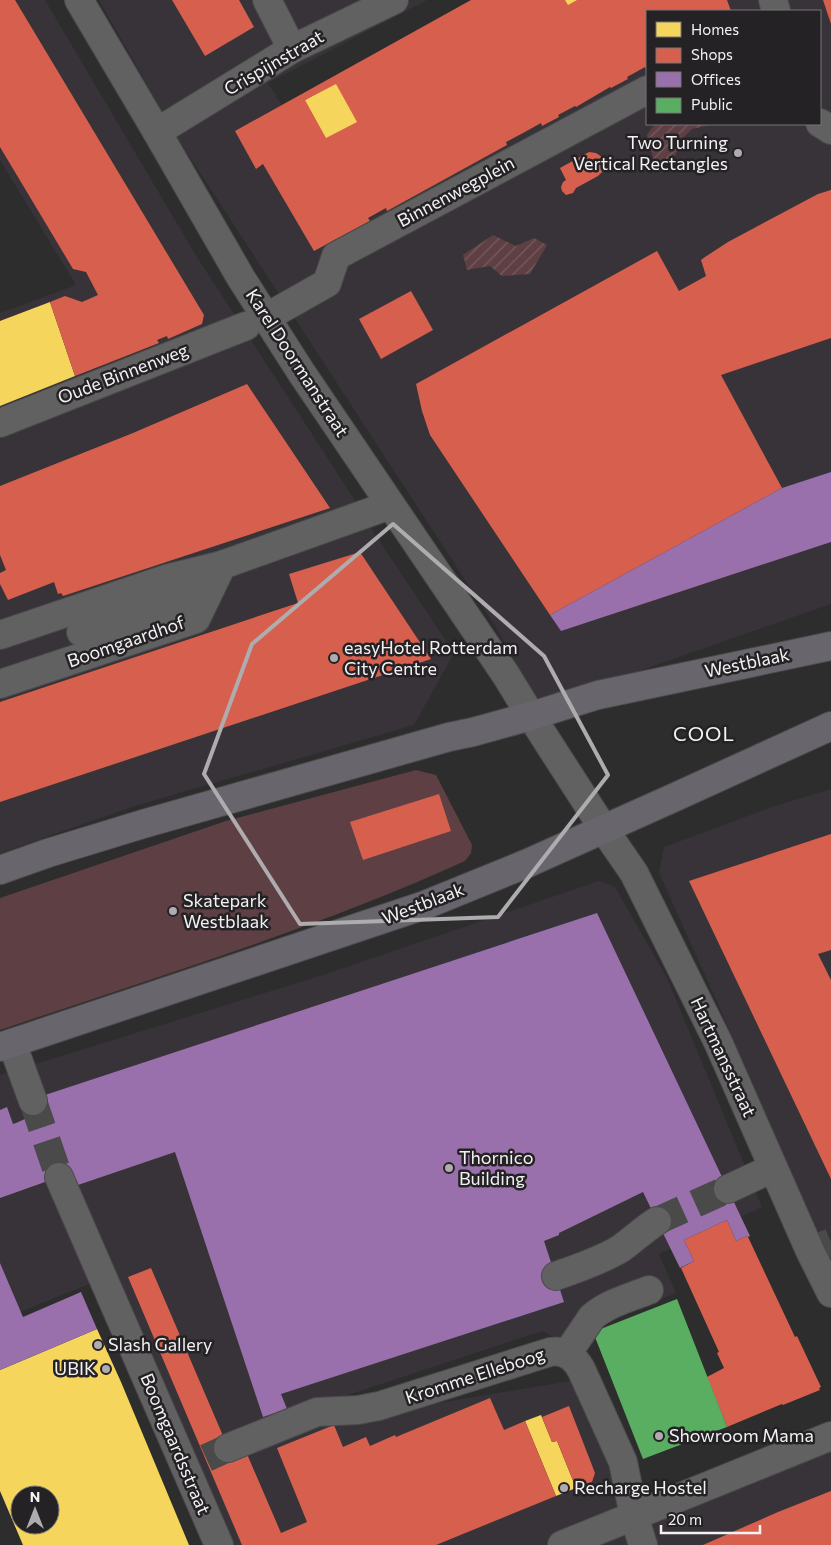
<svg xmlns="http://www.w3.org/2000/svg" width="831" height="1545" font-family="Commissioner,sans-serif">
	<style>
		.built { fill: #383339; fill-rule: evenodd }
		.grass { fill: #5e4044 }
		.garden { fill: url(#garden-furrows) }
		.homes { fill: #f6d55c; fill-rule: evenodd }
		.shops { fill: #d6604d; fill-rule: evenodd }
		.offices { fill: #9970ab }
		.public { fill: #5aae61 }
		.lines { fill: none; stroke-linecap: round; stroke-linejoin: round }
		.minor-tunnel { stroke: #4b4a4b; stroke-width: 28; stroke-dasharray: 28 14; stroke-linecap: butt }
		.minor-casing { stroke: #4a4a4a; stroke-width: 30 }
		.major-casing { stroke: #4a4a4a; stroke-width: 30 }
		.minor { stroke: #616161; stroke-width: 28 }
		.major { stroke: #68666c; stroke-width: 28 }
		.marked { fill: none; stroke: #aeacae; stroke-width: 4; stroke-linejoin: round }
		.poi-dot { fill: #aeacae; stroke: #242224; stroke-width: 2 }
		.labels { text-anchor: middle; stroke-width: 5; stroke-linejoin: round; paint-order: stroke }
		.street-label { font-size: 18px; fill: #f3f1f3; stroke: #242224 }
		.poi-label { font-size: 18px; fill: #f3f1f3; stroke: #242224; text-anchor: start }
		.quarter-label { font-size: 20px; letter-spacing: 1px; fill: #f3f1f3; stroke: #242224 }
	</style>
	<defs>
		<pattern id="garden-furrows" width="10" height="10" patternUnits="userSpaceOnUse" patternTransform="scale(1.25)"><rect width="10" height="10" fill="#5e4044"/><path d="M-1 1l2-2M0 10L10 0M9 11l2-2" fill="none" stroke="#765c5f"/></pattern>
	</defs>
	<rect width="100%" height="100%" fill="#2d2d2d"/>
	<!-- built -->
	<g class="built">
		<polygon points="0,0 45,0 195,254 360,508 0,626 0,313 76,285 0,160"/>
		<path d="M 99,0 L 427,0 L 268,83 L 328,180 L 652,0 L 831,0 L 831,604 L 616,679 L 536,698 L 497,629 L 178,139 ZM 647,11 L 820,11 L 820,124 L 647,124 Z"/>
		<polygon points="367,522 454,653 414,725 135,806 0,853 0,644"/>
		<polygon points="831,789 831,1266 814,1231 723,1015 659,873 664,847 772,807"/>
		<polygon points="599,881 615,887 667,978 762,1207 659,1254 676,1293 590,1330 578,1350 542,1331 254,1426 320,1423 576,1380 634,1529 831,1450 831,1545 206,1545 114,1274 0,1320 0,1075 323,975"/>
	</g>
	<!-- grass -->
	<path class="grass" d="M 416,770 L 436,775 L 472,845 L 471,853 L 465,861 C 315,929 156,977 0,1030 L 0,898 L 226,821 Z"/>
	<!-- garden -->
	<g class="garden">
		<polygon points="655,124 714,124 692,129 684,137 671,164 654,161 647,135"/>
		<polygon points="493,235 516,246 534,238 547,245 530,274 502,276 490,266 467,270 463,255"/>
	</g>
	<!-- homes -->
	<g class="homes">
		<polygon points="486,0 642,0 648,11 319,193 276,116"/>
		<polygon points="50,302 75,376 0,406 0,321"/>
		<path d="M 97,1329 L 121,1382 L 189,1545 L 23,1545 L 0,1491 L 0,1370 ZM 20,1495 L 50,1495 L 50,1525 L 20,1525 Z"/>
		<polygon points="541,1415 552,1442 557,1441 576,1488 556,1496 525,1421"/>
	</g>
	<!-- shops -->
	<g class="shops">
		<polygon points="0,0 15,0 204,315 202,324 168,339 167,336 157,340 159,343 75,376 50,302 65,296 82,302 98,295 86,272 73,269 0,147"/>
		<polygon points="172,0 239,0 254,27 205,56"/>
		<path d="M 471,0 L 565,0 L 568,5 L 577,0 L 727,0 L 731,11 L 647,11 L 647,68 L 646,69 L 645,67 L 627,77 L 628,79 L 611,88 L 610,87 L 576,107 L 575,106 L 558,115 L 559,117 L 542,126 L 541,123 L 523,133 L 506,142 L 507,145 L 387,211 L 386,208 L 368,218 L 370,221 L 314,251 L 263,164 L 256,169 L 235,131 ZM 336,84 L 357,122 L 326,138 L 305,100 Z"/>
		<polygon points="823,0 831,0 831,24"/>
		<polygon points="589,152 596,153 602,157 604,163 604,170 598,176 576,188 573,193 566,195 562,191 561,187 563,182 566,180 560,168"/>
		<polygon points="831,190 831,338 721,375 782,488 550,615 430,435 422,411 416,384 657,251 679,291 706,276 701,260 705,257 728,242 818,194"/>
		<polygon points="411,291 433,330 381,359 359,319"/>
		<polygon points="247,384 330,508 63,596 61,593 58,594 54,582 8,600 0,584 0,573 6,570 0,555 0,486 133,433"/>
		<polygon points="360,552 431,659 0,802 0,702 298,603 289,574"/>
		<polygon points="439,794 451,831 363,860 350,822"/>
		<polygon points="831,834 831,950 818,954 831,980 831,1179 689,881"/>
		<polygon points="727,1220 736,1241 747,1236 748,1237 795,1337 797,1336 821,1387 819,1388 820,1390 783,1405 782,1404 727,1427 707,1377 724,1368 717,1353 719,1352 681,1268 694,1261 684,1240"/>
		<polygon points="151,1268 233,1459 247,1454 281,1533 307,1522 277,1448 334,1425 343,1447 366,1437 370,1446 395,1435 396,1437 490,1398 504,1430 525,1421 556,1496 436,1545 242,1545 128,1277"/>
		<polygon points="569,1406 595,1473 592,1482 576,1488 557,1441 552,1442 542,1417"/>
		<polygon points="831,1491 831,1545 703,1545 778,1512"/>
	</g>
	<!-- offices -->
	<g class="offices">
		<polygon points="831,472 831,542 561,631 550,615 782,488"/>
		<polygon points="597,913 750,1236 748,1237 747,1236 736,1241 727,1220 684,1240 694,1261 680,1268 643,1192 559,1233 559,1235 544,1241 564,1302 281,1394 287,1409 263,1417 175,1152 75,1186 59,1177 0,1198 0,1110 7,1107 13,1124 16,1123 25,1119 21,1105 45,1095"/>
		<polygon points="0,1263 23,1317 81,1292 97,1329 0,1370"/>
	</g>
	<!-- public -->
	<polygon class="public" points="677,1299 727,1427 643,1459 593,1332"/>
	<g class="lines">
		<!-- minor-tunnel -->
		<g class="minor-tunnel">
			<polyline points="33,1101 59,1177"/>
			<polyline points="657,1221 728,1189"/>
			<polyline points="810,1251 831,1242"/>
			<polyline points="206,1458 228,1448"/>
		</g>
		<defs>
			<g id="minor">
				<polyline points="79,0 157,132 241,278 301,372 506,675 531,716 603,828 634,873 718,1042 810,1251 831,1293"/>
				<polyline points="267,0 292,49"/>
				<polyline points="773,0 776,11"/>
				<polyline points="820,123 831,130"/>
				<polyline points="157,132 292,49 394,0"/>
				<polyline points="281,309 327,283 336,256 647,90"/>
				<polyline points="0,423 246,326"/>
				<polyline points="81,632 196,594 213,575"/>
				<polyline points="0,635 169,578 222,565"/>
				<polyline points="0,684 196,619 222,565 390,505"/>
				<polyline points="12,1043 33,1101"/>
				<polyline points="59,1177 219,1545"/>
				<polyline points="728,1189 773,1168"/>
				<path d="M 556,1276 C 578,1268 600,1261 620,1249 C 633,1240 644,1229 657,1221"/>
				<path d="M 567,1354 L 592,1317 C 608,1303 629,1298 649,1290"/>
				<path d="M 228,1448 L 317,1412 L 358,1410 L 379,1406 L 550,1352 C 564,1349 575,1358 581,1369 L 623,1462 L 634,1516 L 643,1545"/>
				<polyline points="562,1545 831,1436"/>
			</g>
			<g id="major">
				<polyline points="0,870 48,853 143,824 449,737 473,732 531,716 598,695 831,646"/>
				<polyline points="0,1047 425,905 528,863 673,798 831,726"/>
			</g>
		</defs>
		<!-- minor casing -->
		<use href="#minor" class="minor-casing"/>
		<!-- major casing -->
		<use href="#major" class="major-casing"/>
		<!-- minor -->
		<use href="#minor" class="minor"/>
		<!-- major -->
		<use href="#major" class="major"/>
	</g>
	<!-- marked area -->
	<path class="marked" d="M 393,524 L 544,656 L 608,775 L 498,917 L 300,924 L 204,774 L 252,644 Z"/>
	<!-- markers -->
	<g class="poi-dot">
		<circle cx="738" cy="153" r="5"/>
		<circle cx="334" cy="658" r="5"/>
		<circle cx="173" cy="911" r="5"/>
		<circle cx="449" cy="1168" r="5"/>
		<circle cx="98" cy="1345" r="5"/>
		<circle cx="106" cy="1369" r="5"/>
		<circle cx="659" cy="1436" r="5"/>
		<circle cx="564" cy="1488" r="5"/>
	</g>
	<g class="labels">
		<!-- street labels -->
		<g class="street-label">
			<text transform="translate(274 63) rotate(-30)" y="6">Crispijnstraat</text>
			<text transform="translate(456 192) rotate(-28)" y="6">Binnenwegplein</text>
			<text transform="translate(297 363) rotate(57)" y="6">Karel Doormanstraat</text>
			<text transform="translate(123 374) rotate(-21)" y="6">Oude Binnenweg</text>
			<text transform="translate(126 642) rotate(-19)" y="6">Boomgaardhof</text>
			<text transform="translate(747 663) rotate(-12)" y="6">Westblaak</text>
			<text transform="translate(423 904) rotate(-21)" y="6">Westblaak</text>
			<text transform="translate(723 1057) rotate(65)" y="6">Hartmansstraat</text>
			<text transform="translate(475 1376) rotate(-18)" y="6">Kromme Elleboog</text>
			<text transform="translate(175 1444) rotate(67)" y="6">Boomgaardsstraat</text>
		</g>
		<!-- poi labels -->
		<g class="poi-label">
			<text x="728" y="149" text-anchor="end">Two Turning<tspan x="728" dy="21">Vertical Rectangles</tspan></text>
			<text x="344" y="654">easyHotel Rotterdam<tspan x="344" dy="21">City Centre</tspan></text>
			<text x="183" y="907">Skatepark<tspan x="183" dy="21">Westblaak</tspan></text>
			<text x="459" y="1164">Thornico<tspan x="459" dy="21">Building</tspan></text>
			<text x="108" y="1351">Slash Gallery</text>
			<text x="96" y="1375" text-anchor="end">UBIK</text>
			<text x="669" y="1442">Showroom Mama</text>
			<text x="574" y="1494">Recharge Hostel</text>
		</g>
		<!-- quarter labels -->
		<g class="quarter-label">
			<text x="704" y="741">COOL</text>
		</g>
	</g>
	<!-- legend -->
	<rect x="646" y="10" width="175" height="115" fill="#242224" stroke="#777577"/>
	<rect x="656" y="22" width="25" height="15" fill="#f6d55c" stroke="#777577"/>
	<text x="691" y="35" font-size="15" fill="#f3f1f3">Homes</text>
	<rect x="656" y="48" width="25" height="15" fill="#d6604d" stroke="#777577"/>
	<text x="691" y="60" font-size="15" fill="#f3f1f3">Shops</text>
	<rect x="656" y="72" width="25" height="15" fill="#9970ab" stroke="#777577"/>
	<text x="691" y="85" font-size="15" fill="#f3f1f3">Offices</text>
	<rect x="656" y="98" width="25" height="15" fill="#5aae61" stroke="#777577"/>
	<text x="691" y="110" font-size="15" fill="#f3f1f3">Public</text>
	<!-- north arrow -->
	<g transform="translate(35 1510)"><circle r="24" fill="#242224" stroke="#777577"/>
	<path d="M0-4L9 19L0 12L-9 19Z" fill="#aeacae"/>
	<text y="-8" font-size="14" font-weight="bold" text-anchor="middle" fill="#f3f1f3">N</text>
	</g>
	<!-- scale -->
	<path d="M661 1525v8h99v-8" fill="none" stroke="#f3f1f3" stroke-width="2.5"/>
	<text x="668" y="1525" font-size="15" fill="#f3f1f3" stroke="#242224" stroke-width="4" paint-order="stroke">20 m</text>
</svg>
